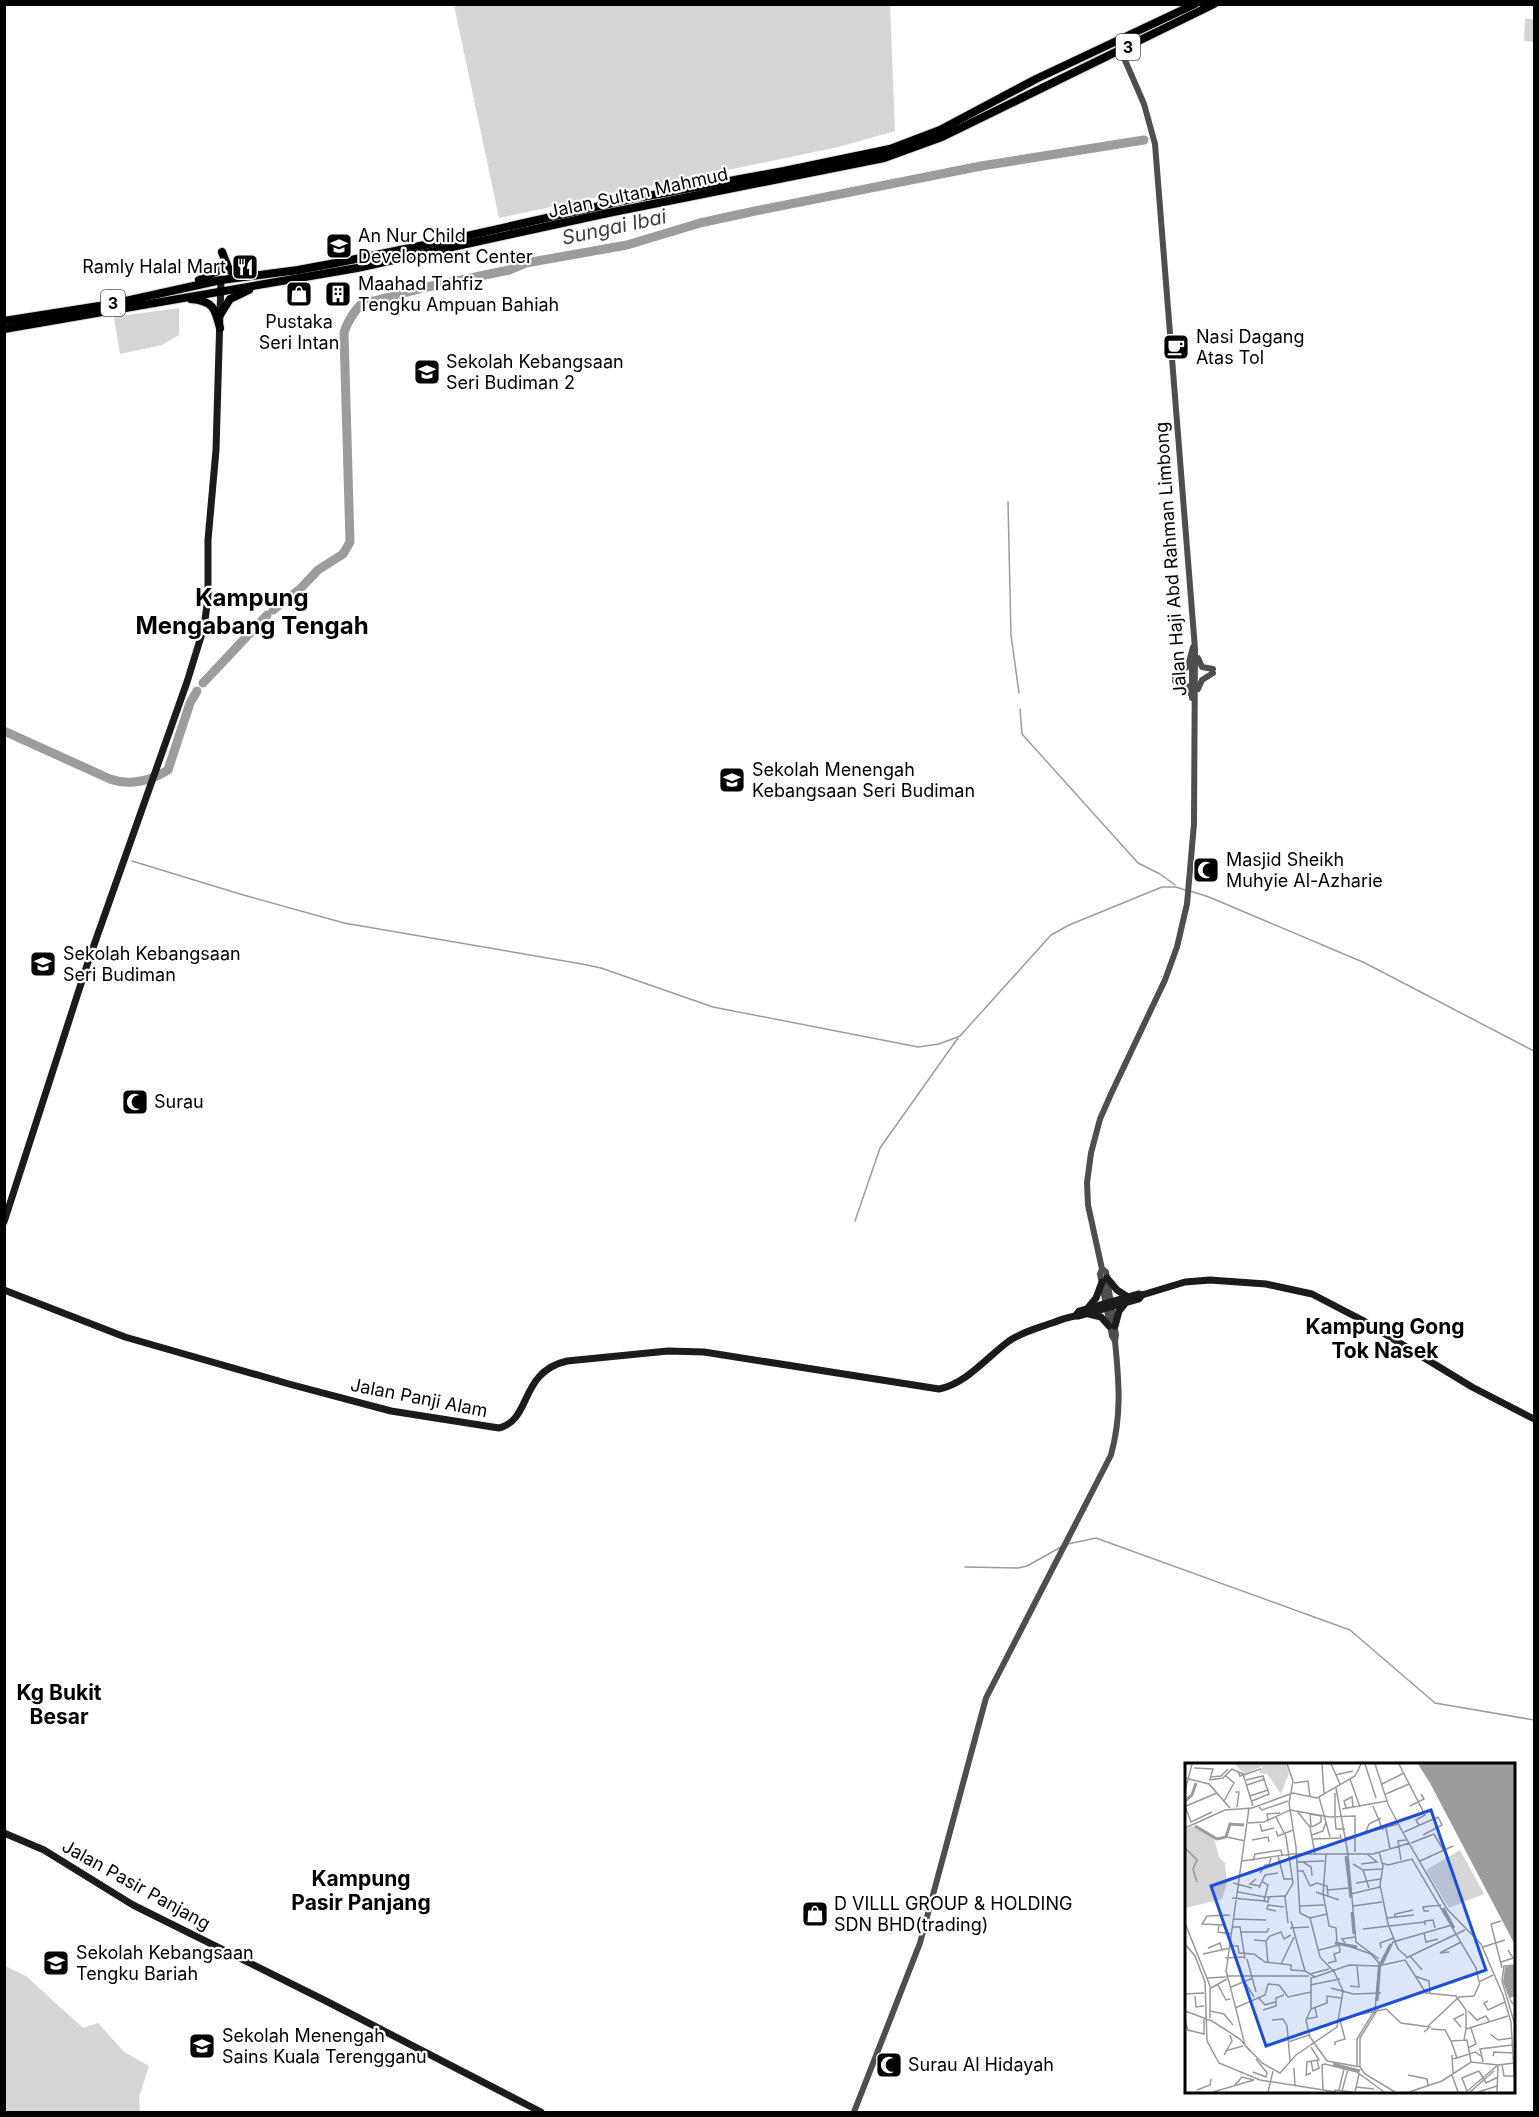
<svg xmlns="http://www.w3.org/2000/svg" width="1539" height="2117" font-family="Inter,sans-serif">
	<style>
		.green { fill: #d5d5d5 }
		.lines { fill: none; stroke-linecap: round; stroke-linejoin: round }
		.stream { stroke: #9c9c9c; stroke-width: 1.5 }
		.river { stroke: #9c9c9c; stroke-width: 9 }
		.trunk-casing { stroke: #dbdbdb; stroke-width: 10 }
		.tertiary { stroke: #4e4e4e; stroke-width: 6 }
		.secondary { stroke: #1b1b1b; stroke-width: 7 }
		.trunk { stroke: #000; stroke-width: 8 }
		.labels { text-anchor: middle; stroke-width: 4.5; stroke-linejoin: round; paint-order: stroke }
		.shield { fill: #fff; stroke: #4c4c4c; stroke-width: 1.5 }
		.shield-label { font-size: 16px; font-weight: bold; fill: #000 }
		.street-label { font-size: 18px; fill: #000; stroke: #fff }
		.poi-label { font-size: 18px; fill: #000; stroke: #fff; text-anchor: start }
		.water-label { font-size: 20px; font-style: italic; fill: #3d3d3d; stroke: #fff }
		.quarter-label { font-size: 21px; font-weight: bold; fill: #000; stroke: #fff }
		.district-label { font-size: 24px; font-weight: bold; fill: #000; stroke: #fff }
		.inset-river { fill: none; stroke: #9c9c9c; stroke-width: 3 }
		.inset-road { fill: none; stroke: #999; stroke-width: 1.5 }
		.view { fill: #1d4ed8; fill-opacity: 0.15; stroke: #1d4ed8; stroke-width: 3 }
		.inset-edge { fill: none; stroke: #000; stroke-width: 3 }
	</style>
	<rect width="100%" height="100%" fill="#fff"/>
	<!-- green -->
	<g class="green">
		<polygon points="454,5 890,5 895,131 838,147 499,218"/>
		<polygon points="1525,19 1534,19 1534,42 1524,41"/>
		<polygon points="179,308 179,335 162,345 120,354 114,317"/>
		<polygon points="5,1966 26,1976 83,2028 98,2023 124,2052 149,2066 139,2097 140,2112 5,2112"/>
	</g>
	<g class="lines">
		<!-- stream -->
		<g class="stream">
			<polyline points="1008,502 1011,635 1019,693"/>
			<polyline points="1020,709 1022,734 1138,863 1160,874 1175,885"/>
			<polyline points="132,861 240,894 344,923 582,964 601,968 713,1007 918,1047 939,1044 960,1036 1051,935 1069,925 1162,887 1176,887 1185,890"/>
			<polyline points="1190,891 1209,897 1365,963 1534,1051"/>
			<polyline points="855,1221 880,1148 958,1038"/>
			<polyline points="1068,1544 1096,1538 1350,1630 1435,1703 1534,1720"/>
			<polyline points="965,1567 1018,1568 1027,1566 1061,1547"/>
		</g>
		<!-- river -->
		<g class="river">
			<path d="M 273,610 L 300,589 L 318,570 L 343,554 L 350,542 L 344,334 C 345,326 355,309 362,304 L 427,287 L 509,270 L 526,263 L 627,245 L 700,223 L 755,211 L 981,166 L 1144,140"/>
			<polyline points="203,683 267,615"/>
			<path d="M 4,731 L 110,779 C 129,786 151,781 168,770 L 190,703 L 197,691"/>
		</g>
		<defs>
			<g id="trunk">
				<polyline points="222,252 229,270 239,276"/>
				<polyline points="199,280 216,272 222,264"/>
				<path d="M 191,299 C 213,301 215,308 220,328"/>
				<polyline points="220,315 230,299 249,290"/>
				<polyline points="4,321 112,304 221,280 298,270 336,263 449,240 631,199 784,171 890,149 940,130 1036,79 1195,4"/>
				<polyline points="4,329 357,268 608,213 884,158 942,137 1214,4"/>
			</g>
		</defs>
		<!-- trunk casing -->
		<use href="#trunk" class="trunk-casing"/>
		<!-- tertiary -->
		<g class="tertiary">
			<polyline points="1198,658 1202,667 1213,669"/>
			<polyline points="1192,663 1192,698"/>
			<polyline points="1175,677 1188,666 1193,647"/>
			<polyline points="1175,681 1187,686 1190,693"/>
			<polyline points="1198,689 1202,680 1213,673"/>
			<polyline points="1102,1269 1100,1274 1112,1336 1115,1341"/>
			<path d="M 854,2112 L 920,1943 L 986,1698 L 1111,1455 C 1122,1415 1119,1382 1115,1341 L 1116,1335 L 1106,1272 L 1102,1269 L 1088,1205 L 1087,1183 L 1091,1153 L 1100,1119 L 1111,1094 L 1165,980 L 1177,947 L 1187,904 L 1194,824 L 1195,649 L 1155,144 L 1144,104 L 1121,51"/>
		</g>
		<!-- secondary -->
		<g class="secondary">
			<polyline points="4,1222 88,962 187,682 204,627 208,598 208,540 216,450 221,280"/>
			<polyline points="1107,1278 1117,1290 1128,1297"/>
			<path d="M 4,1290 L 125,1337 L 289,1384 L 391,1411 L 499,1428 C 532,1420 519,1372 567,1361 L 668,1351 L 704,1352 L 939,1389 C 966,1384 987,1357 1009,1341 C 1022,1332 1038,1328 1052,1323 C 1061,1320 1071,1315 1079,1316 L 1139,1299 L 1142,1295"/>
			<polyline points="1088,1308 1096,1298 1102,1282"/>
			<polyline points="1089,1314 1101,1317 1109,1326"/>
			<polyline points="1076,1315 1079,1311 1138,1294 1142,1295 1185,1282 1210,1280 1266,1284 1312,1294 1362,1320 1472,1387 1534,1419"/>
			<polyline points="1115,1326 1119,1311 1124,1305"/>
			<polyline points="4,1833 44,1850 133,1905 326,2001 541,2112"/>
		</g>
		<!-- trunk -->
		<use href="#trunk" class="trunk"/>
	</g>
	<!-- icons -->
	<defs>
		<symbol id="school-square" viewBox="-11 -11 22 22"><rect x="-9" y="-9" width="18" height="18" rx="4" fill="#000" stroke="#fff"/><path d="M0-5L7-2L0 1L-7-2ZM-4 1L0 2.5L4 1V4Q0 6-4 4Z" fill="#fff"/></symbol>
		<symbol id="restaurant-square" viewBox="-11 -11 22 22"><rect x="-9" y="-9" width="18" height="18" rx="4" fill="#000" stroke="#fff"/><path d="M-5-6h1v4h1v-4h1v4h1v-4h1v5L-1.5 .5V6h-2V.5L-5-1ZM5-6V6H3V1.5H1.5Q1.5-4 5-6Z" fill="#fff"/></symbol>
		<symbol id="shop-square" viewBox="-11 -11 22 22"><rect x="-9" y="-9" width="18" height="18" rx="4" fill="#000" stroke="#fff"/><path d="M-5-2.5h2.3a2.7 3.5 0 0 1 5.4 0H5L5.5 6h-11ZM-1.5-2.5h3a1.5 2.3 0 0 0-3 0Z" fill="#fff"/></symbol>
		<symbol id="building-square" viewBox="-11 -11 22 22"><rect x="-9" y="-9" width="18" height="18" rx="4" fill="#000" stroke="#fff"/><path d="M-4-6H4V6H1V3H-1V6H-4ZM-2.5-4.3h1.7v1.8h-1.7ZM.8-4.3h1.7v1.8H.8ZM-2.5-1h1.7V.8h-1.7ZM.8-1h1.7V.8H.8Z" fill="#fff"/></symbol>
		<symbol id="cafe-square" viewBox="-11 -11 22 22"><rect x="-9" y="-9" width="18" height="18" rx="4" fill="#000" stroke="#fff"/><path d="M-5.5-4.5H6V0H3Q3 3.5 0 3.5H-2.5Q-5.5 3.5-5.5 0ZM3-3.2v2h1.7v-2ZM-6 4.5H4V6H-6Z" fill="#fff"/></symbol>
		<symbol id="mosque-square" viewBox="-11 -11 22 22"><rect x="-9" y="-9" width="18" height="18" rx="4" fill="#000" stroke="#fff"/><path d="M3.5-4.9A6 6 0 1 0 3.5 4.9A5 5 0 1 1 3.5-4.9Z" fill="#fff"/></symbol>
	</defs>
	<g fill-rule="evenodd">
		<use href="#school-square" x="324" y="231" width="30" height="30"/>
		<use href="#restaurant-square" x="230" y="252" width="30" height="30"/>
		<use href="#shop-square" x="284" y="279" width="30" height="30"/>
		<use href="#building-square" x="323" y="279" width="30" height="30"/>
		<use href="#cafe-square" x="1161" y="332" width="30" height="30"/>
		<use href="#school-square" x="412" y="357" width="30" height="30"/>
		<use href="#school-square" x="717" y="765" width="30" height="30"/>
		<use href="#mosque-square" x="1191" y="855" width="30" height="30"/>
		<use href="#school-square" x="28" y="949" width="30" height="30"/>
		<use href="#mosque-square" x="120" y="1087" width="30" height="30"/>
		<use href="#shop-square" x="800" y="1899" width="30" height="30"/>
		<use href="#school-square" x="41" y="1948" width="30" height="30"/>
		<use href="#school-square" x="187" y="2031" width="30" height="30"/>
		<use href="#mosque-square" x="874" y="2050" width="30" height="30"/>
	</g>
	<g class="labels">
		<!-- shield labels -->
		<g class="shield">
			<rect x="1116" y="34" width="24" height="26" rx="4.5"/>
			<rect x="101" y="290" width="24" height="26" rx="4.5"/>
		</g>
		<g class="shield-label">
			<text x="1128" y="53">3</text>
			<text x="113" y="309">3</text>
		</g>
		<!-- street labels -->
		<g class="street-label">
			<text transform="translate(638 193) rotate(-12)" y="6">Jalan Sultan Mahmud</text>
			<text transform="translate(1171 559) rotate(-94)" y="6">Jalan Haji Abd Rahman Limbong</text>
			<text transform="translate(419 1398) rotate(11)" y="6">Jalan Panji Alam</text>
			<text transform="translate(136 1885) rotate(29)" y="6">Jalan Pasir Panjang</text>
		</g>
		<!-- poi labels -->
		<g class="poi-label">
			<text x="358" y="242">An Nur Child<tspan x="358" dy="21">Development Center</tspan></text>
			<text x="226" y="273" text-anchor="end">Ramly Halal Mart</text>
			<text x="358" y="290">Maahad Tahfiz<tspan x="358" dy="21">Tengku Ampuan Bahiah</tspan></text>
			<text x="299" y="328" text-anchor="middle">Pustaka<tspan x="299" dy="21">Seri Intan</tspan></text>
			<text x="1196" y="343">Nasi Dagang<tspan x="1196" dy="21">Atas Tol</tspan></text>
			<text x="446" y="368">Sekolah Kebangsaan<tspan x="446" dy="21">Seri Budiman 2</tspan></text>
			<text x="752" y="776">Sekolah Menengah<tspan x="752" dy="21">Kebangsaan Seri Budiman</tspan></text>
			<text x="1226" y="866">Masjid Sheikh<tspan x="1226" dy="21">Muhyie Al-Azharie</tspan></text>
			<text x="63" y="960">Sekolah Kebangsaan<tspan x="63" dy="21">Seri Budiman</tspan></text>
			<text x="154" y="1108">Surau</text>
			<text x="834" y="1910">D VILLL GROUP &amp; HOLDING<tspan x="834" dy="21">SDN BHD(trading)</tspan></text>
			<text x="76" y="1959">Sekolah Kebangsaan<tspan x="76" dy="21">Tengku Bariah</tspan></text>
			<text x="222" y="2042">Sekolah Menengah<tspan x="222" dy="21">Sains Kuala Terengganu</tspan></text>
			<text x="908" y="2071">Surau Al Hidayah</text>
		</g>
		<!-- water labels -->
		<g class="water-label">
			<text transform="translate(614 227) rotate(-12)" y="7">Sungai Ibai</text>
		</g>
		<!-- quarter labels -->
		<g class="quarter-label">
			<text x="1385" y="1334">Kampung Gong<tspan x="1385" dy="24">Tok Nasek</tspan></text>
			<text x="59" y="1700">Kg Bukit<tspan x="59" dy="24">Besar</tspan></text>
			<text x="361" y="1886">Kampung<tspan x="361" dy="24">Pasir Panjang</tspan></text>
		</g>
		<!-- district labels -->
		<g class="district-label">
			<text x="252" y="606">Kampung<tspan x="252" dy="28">Mengabang Tengah</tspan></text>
		</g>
	</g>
	<!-- overview -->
	<g transform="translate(1185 1763)">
		<rect width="330" height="330" fill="#fff"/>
		<path d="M 50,1 L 101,1 L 104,10 L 96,31 L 82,11 L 74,10 L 78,3 L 59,11 ZM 10,63 L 29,75 L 34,94 L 40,100 L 42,120 L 37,136 L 1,145 L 0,66 ZM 275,87 L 299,131 L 264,145 L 241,107 Z" fill="#d5d5d5"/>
		<path d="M 233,1 L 330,1 L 330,182 L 245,20 ZM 330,202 L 330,233 L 325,235 L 330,243 L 326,240 L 318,219 L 320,204 Z" fill="#9c9c9c"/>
		<path class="inset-river" d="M 0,38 L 7,32 L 11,20M 10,63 L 32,76 L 41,74 L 45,61 L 59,62M 161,93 L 166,135M 258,145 L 269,165M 167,149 L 169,171M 150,180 L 172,184M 196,200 L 206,181M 192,238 L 195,199M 148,301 L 175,308"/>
		<path class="inset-road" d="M 102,1 L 108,18 L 104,40 L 111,84 L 115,150 L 125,155 L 135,194 L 149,209M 137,1 L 139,30M 146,1 L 155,21M 180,1 L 191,35M 190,1 L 203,41 L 218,70 L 262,146 L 296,181 L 318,232 L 326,259 L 330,324M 214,1 L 240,52 L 231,57 L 234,62M 9,5 L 28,6 L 25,16M 53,9 L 55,13 L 76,6M 150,12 L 168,8M 26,14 L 36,13 L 43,6M 0,15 L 24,21 L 45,45M 165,16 L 175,44M 24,17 L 38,15 L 47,6 L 58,11 L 68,43M 61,17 L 78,13 L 84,31 L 67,38M 109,20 L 123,18 L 125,34M 197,21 L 219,10M 62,22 L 80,16M 151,25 L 163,91M 0,28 L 7,1M 50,29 L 54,29 L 52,44M 201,31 L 224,21M 65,33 L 83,27M 134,34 L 145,74M 39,38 L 49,20 L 41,13M 0,43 L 6,59 L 27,49M 1,43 L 32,30M 188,43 L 198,67M 225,43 L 239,36 L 236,31M 74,44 L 77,47 L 103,38M 161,45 L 159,38 L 167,34 L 168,44M 157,46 L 202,38M 112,48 L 125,64 L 130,91M 91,54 L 101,74 L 108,120 L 100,134 L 103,160M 150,54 L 150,30M 150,54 L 151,66 L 160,66M 83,57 L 82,51 L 95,50M 63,60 L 79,59 L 105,47 L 145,54 L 170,53 L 170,89M 75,61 L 77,68 L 89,65M 125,64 L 129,63 L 136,59 L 136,53 L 125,51 L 126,63M 0,65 L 40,47 L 67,45 L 108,30 L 132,35 L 170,13 L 176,1M 201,65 L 205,86M 91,68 L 93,73 L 108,67M 219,69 L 253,54 L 257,62 L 238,72M 180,71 L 184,61 L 196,55M 249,71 L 259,88M 127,72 L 138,68 L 141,59M 42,74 L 60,78M 161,75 L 213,61M 128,76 L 156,75 L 155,71M 67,77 L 83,74 L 84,79M 226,80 L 249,71M 0,85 L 12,97 L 8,106 L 12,119M 194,89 L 198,103 L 195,122 L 203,161 L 213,186 L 222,194M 163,91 L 171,179 L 194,196M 93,93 L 99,116 L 108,116M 216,97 L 213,78 L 221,77M 57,98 L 107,91 L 188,91 L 225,80M 68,98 L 70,91 L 96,87 L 97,92M 235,98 L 268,83M 112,99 L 139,98M 118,99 L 126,104 L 127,113M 197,100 L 203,102 L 227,96 L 291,205 L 294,219 L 308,212M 168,101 L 178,107 L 184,125M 176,101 L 192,99 L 182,91M 178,107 L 198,106M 113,108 L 118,108 L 125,123 L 132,120 L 142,123 L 143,133M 75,110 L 80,102 L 84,102 L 86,95M 71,116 L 65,121 L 75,123M 78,119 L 83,122 L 79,138 L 83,139 L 84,134M 48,120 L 67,125M 171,120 L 195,116M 74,125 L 80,112 L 93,110M 143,127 L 164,125M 53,129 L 80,134 L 100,133M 131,129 L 154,137M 166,131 L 195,124M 47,135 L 79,138M 114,143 L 139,142M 168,143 L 197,139M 91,148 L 82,146 L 83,142 L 99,144M 244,148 L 239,148 L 238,144 L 256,142M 142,151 L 144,163 L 151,165 L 152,180M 210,154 L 210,151 L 228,147M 125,155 L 142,151 L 138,131 L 141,91M 202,155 L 229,152M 49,156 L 81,157M 106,158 L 120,208 L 130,214 L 126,215 L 126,246 L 121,257 L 125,274 L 142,298 L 176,304M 316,158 L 306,161 L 317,205M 0,160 L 25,223 L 25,255M 34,162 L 33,169 L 47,171M 39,162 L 17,161 L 22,153 L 45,152M 240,162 L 240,158 L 248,157 L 250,165M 48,164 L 55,164 L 60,196M 105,165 L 124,164M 178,166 L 240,159M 56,169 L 82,169 L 84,165M 239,170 L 241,179 L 253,176M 85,173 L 96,169 L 99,176 L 106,172M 69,177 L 81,178 L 85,173M 81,178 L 83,200M 160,180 L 157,176 L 170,174M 0,181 L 10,193 L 20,219 L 22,278 L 34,300 L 75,317 L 151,329M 45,183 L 53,183 L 54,190 L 69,191 L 80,199 L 106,202 L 106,207 L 121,208M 298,184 L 320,177M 23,185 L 35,180 L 37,186M 196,185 L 195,180 L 209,175M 134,187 L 158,181 L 186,191 L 194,200 L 190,247 L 172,276 L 172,304M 264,189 L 255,190 L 276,179M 18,191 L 45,185M 225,193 L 237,207M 40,195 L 59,194M 221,195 L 280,167M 62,196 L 71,229M 220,197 L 241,230 L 271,233 L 281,247 L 281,266M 316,199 L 328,195 L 323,187M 143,200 L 151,198 L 149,191 L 155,189 L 154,180M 96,201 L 109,174M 197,202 L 208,179 L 267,162M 330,202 L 319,203 L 317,218 L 330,262M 41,207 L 60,282 L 77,300 L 95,310 L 111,292 L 152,264 L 158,228 L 148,206M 41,209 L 64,45M 125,211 L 144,206M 41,213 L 124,213M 230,213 L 244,218 L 245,230M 130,214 L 164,202 L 193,203 L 220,197M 22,215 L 41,214M 59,218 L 69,234M 33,222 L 41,237 L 45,236M 125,222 L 155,216M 165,223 L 174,224 L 172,202M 46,224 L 68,215M 26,225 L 42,216M 146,225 L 168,231 L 196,230M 0,231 L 19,230M 10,233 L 11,244 L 19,243M 73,234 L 80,242 L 90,239M 303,238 L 299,240 L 303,247 L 320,239M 50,245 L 80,232 L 83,221 L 94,222 L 103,234 L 126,229M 126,246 L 142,240 L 142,233 L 156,235M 193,246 L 175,275 L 175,304 L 180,311 L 210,329M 78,247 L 91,243 L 91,235 L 99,232M 0,248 L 27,258 L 55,276 L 65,288M 25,248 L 39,251 L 48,262M 283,248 L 292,257 L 301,253 L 304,258M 121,256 L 132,254 L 130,245M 154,256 L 201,246 L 216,260 L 245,264 L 239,269M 87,257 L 98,256 L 102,263 L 105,298M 0,258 L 3,267 L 19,271 L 19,255M 243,263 L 274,234 L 289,233 L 295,220M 276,264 L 269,256 L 279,251M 246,266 L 260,267 L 266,278 L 282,277 L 286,299M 305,271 L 313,277 L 327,275M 279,277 L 281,266 L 323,253M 266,278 L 272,295 L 267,296M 103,279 L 124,272M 150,282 L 150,279 L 160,276 L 155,257M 283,285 L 291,281 L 286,265M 40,288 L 58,283M 39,292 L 47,278 L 45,272M 267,292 L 268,310M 308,293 L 309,289 L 328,290M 272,295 L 290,289 L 296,293M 126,298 L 128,308 L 134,305 L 132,297M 298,299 L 295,286 L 327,282M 317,302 L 319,313 L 328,313M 109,305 L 110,323M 294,308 L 301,320 L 313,314M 68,309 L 81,314 L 82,310 L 71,296M 126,310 L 121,312 L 122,299 L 134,297 L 126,284M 223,312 L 242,316 L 243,322M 267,312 L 273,329M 49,323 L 57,314 L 69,317M 171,324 L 189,326M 12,327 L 25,322 L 26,316M 138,327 L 137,302 L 140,301 L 172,309 L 199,329M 149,327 L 168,329M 154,327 L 159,306M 157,328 L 163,306M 282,328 L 277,315 L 294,308M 28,329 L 69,317M 83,329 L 88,308M 170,329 L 174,311M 224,329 L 257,318 L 286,299 L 313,302M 281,329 L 313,302 L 329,300M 285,329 L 309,308M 293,329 L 312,323M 312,329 L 313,303"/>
		<path class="view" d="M 246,47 L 301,207 L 81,283 L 26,123 Z"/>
		<rect width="330" height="330" class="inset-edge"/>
	</g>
	<!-- border -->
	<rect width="1539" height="2117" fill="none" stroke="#000000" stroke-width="12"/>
</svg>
